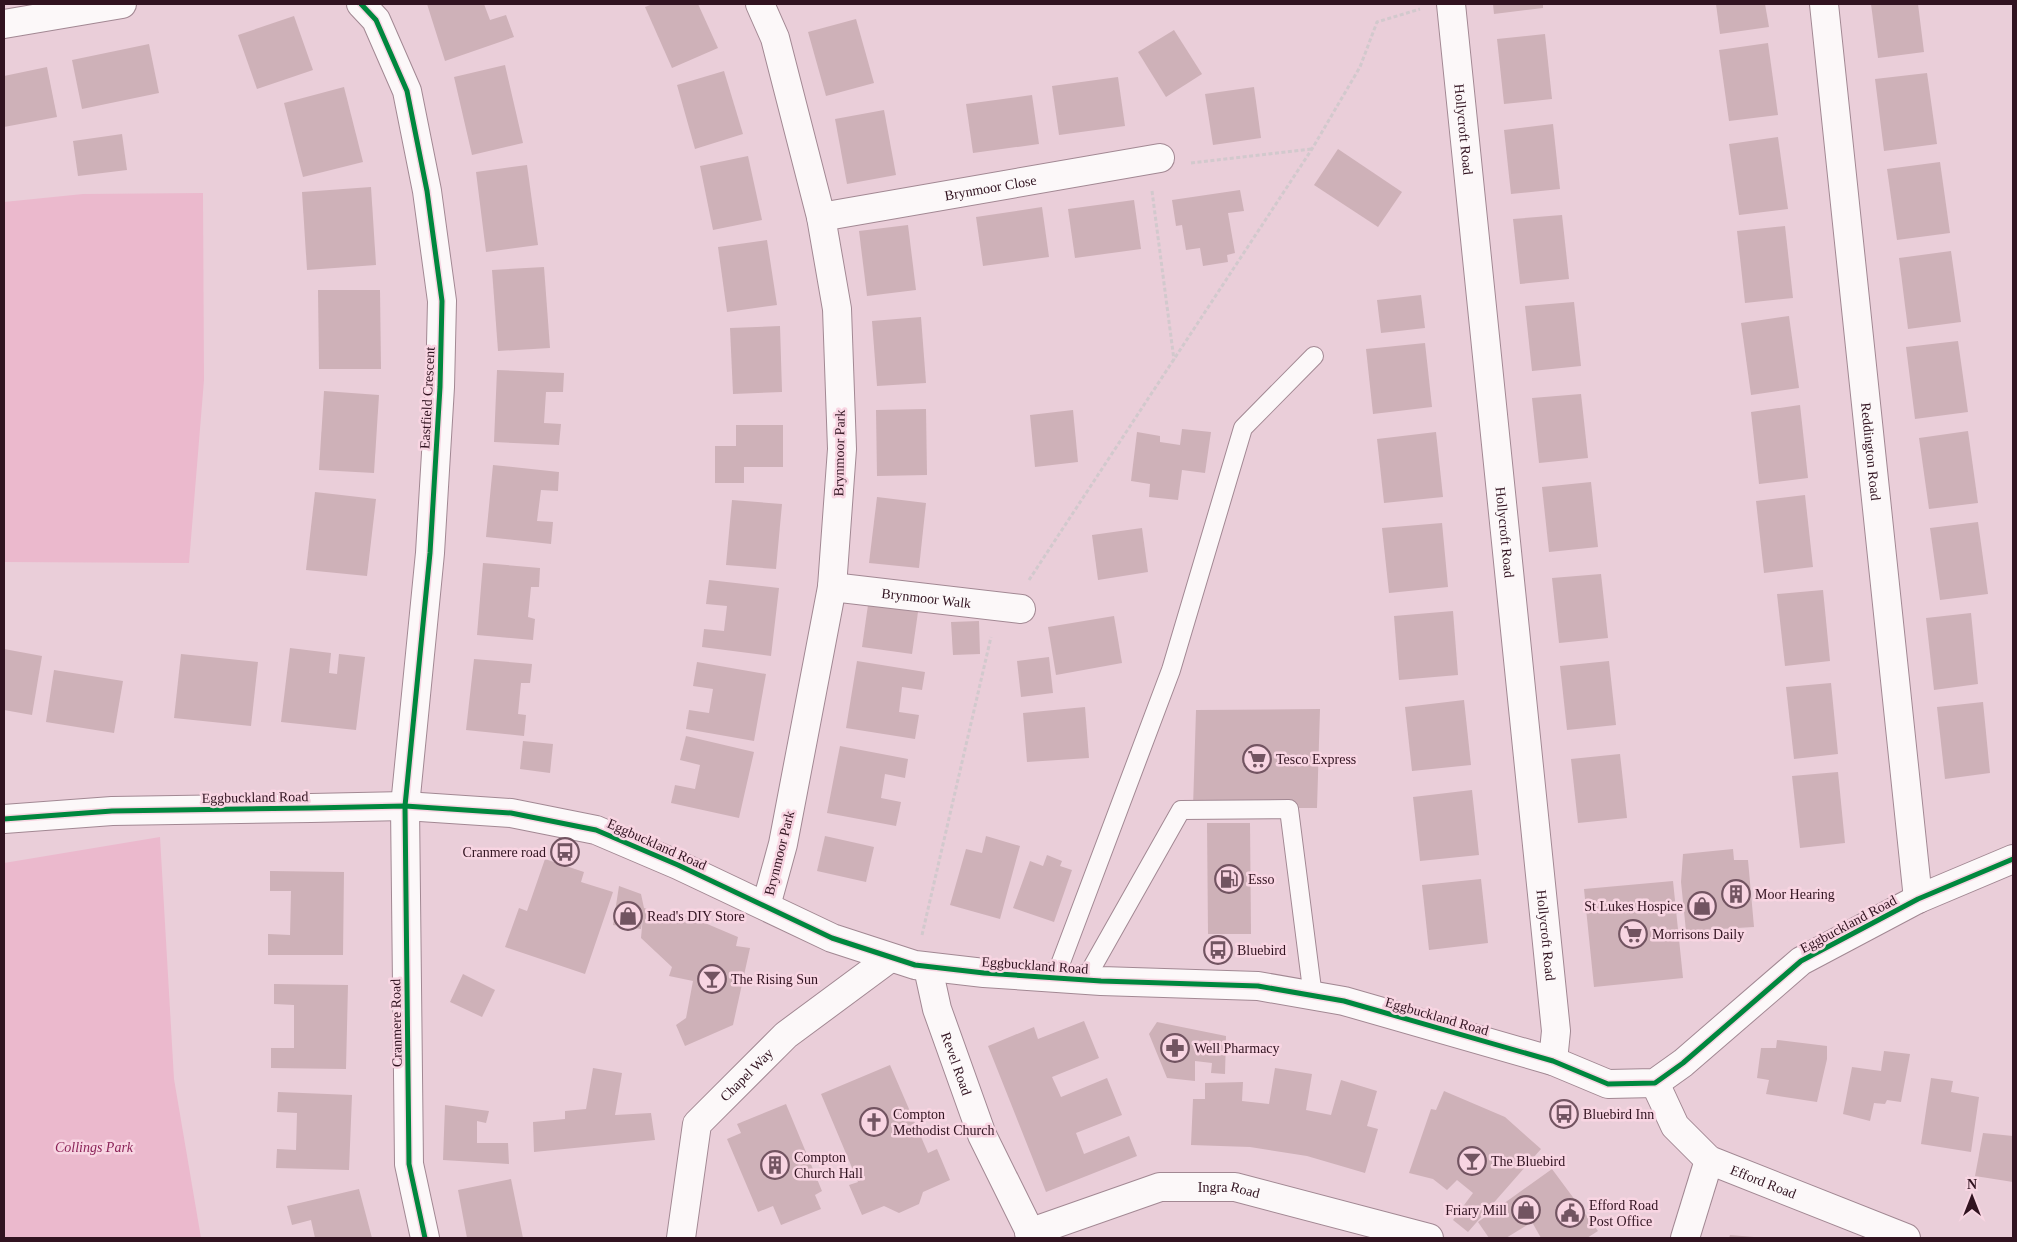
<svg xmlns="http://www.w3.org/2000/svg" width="2017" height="1242" font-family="Georgia,serif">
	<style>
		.green { fill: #ebb9cd }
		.building { fill: #ceb1b8 }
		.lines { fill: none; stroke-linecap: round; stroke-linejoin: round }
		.lane-casing { stroke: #a28893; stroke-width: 20 }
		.street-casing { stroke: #a28893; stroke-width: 30 }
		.path { stroke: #d2c9cd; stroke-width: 3; stroke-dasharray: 4 2.5; stroke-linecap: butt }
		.lane { stroke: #fcf8f9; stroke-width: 18 }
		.street { stroke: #fcf8f9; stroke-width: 28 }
		.cycleway-casing { stroke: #f8d5e2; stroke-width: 8 }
		.cycleway { stroke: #00873e; stroke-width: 5 }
		.labels { text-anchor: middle; stroke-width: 5; stroke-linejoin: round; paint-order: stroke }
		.street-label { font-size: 14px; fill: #311320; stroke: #f8d5e2 }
		.poi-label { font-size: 14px; fill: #311320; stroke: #f8d5e2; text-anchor: start }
		.park-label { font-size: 14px; font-style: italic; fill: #8b2358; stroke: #f8d5e2 }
	</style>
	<rect width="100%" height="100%" fill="#eaced9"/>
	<!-- green -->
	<g class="green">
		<polygon points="203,193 204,380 189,563 4,562 4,202 83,194"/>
		<polygon points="160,837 174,1079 201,1238 4,1238 4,863"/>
	</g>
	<!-- building -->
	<g class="building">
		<polygon points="427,4 484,4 490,20 506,15 514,37 445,61"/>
		<polygon points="653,4 698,4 718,48 672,68 645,7"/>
		<polygon points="1493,4 1543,4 1543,8 1494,14"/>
		<polygon points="1716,4 1765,4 1769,27 1720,34"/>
		<polygon points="1871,4 1918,4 1924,52 1878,58"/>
		<polygon points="294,16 313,70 257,89 238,35"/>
		<polygon points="856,19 874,83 826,96 808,32"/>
		<polygon points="1174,30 1202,74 1166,97 1138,52"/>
		<polygon points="1545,34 1552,99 1504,104 1497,39"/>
		<polygon points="1768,43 1778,115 1729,121 1719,50"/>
		<polygon points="149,44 159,93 82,109 72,60"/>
		<polygon points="505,65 523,143 472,155 454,77"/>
		<polygon points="47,67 57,117 4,127 4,76"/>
		<polygon points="724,71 743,134 695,149 677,85"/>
		<polygon points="1927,73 1937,144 1884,151 1875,79"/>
		<polygon points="1118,77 1125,126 1059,135 1052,86"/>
		<polygon points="344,87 363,162 303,177 284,103"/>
		<polygon points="1254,87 1261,138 1213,145 1205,94"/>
		<polygon points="1032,95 1039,144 973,153 966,104"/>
		<polygon points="884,110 896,175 847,184 835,119"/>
		<polygon points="1553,124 1560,189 1511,194 1504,130"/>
		<polygon points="122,134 127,170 78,176 73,141"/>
		<polygon points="1778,137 1788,209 1739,215 1729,144"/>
		<polygon points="1338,149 1402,192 1378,227 1314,185"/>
		<polygon points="748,156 762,220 713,230 700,166"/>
		<polygon points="1940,162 1950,233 1897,240 1887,169"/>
		<polygon points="527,165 538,245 486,252 476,172"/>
		<polygon points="371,187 376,265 307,270 302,192"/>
		<polygon points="1240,190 1244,211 1228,213 1235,253 1227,255 1228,262 1203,266 1200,248 1186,250 1182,225 1176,226 1172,200"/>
		<polygon points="1134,200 1141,249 1075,258 1068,209"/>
		<polygon points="1042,207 1049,257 983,266 976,217"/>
		<polygon points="1562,215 1569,279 1520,284 1513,219"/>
		<polygon points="908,225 916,290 867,296 859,231"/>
		<polygon points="1785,226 1793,298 1745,303 1737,231"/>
		<polygon points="767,240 777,305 727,312 718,247"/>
		<polygon points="1951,251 1961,322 1908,329 1899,258"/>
		<polygon points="544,267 550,348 498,351 492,270"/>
		<polygon points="318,290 380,290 381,369 319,369"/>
		<polygon points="1421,295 1425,328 1381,333 1377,300"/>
		<polygon points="1574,302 1581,366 1532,371 1525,306"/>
		<polygon points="1789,316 1799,388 1751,395 1741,323"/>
		<polygon points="921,317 926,383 877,386 872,321"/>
		<polygon points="780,326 782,392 733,394 730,328"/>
		<polygon points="1958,341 1968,412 1915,419 1906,347"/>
		<polygon points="1425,343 1432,407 1373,414 1366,349"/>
		<polygon points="497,370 564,373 563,392 546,392 544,423 561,424 559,445 494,442"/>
		<polygon points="324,391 379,395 374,473 319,470"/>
		<polygon points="1581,394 1588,458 1539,463 1532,398"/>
		<polygon points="1800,405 1808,478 1759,484 1751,412"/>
		<polygon points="926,409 927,475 877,476 876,410"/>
		<polygon points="1073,410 1078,462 1035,467 1030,415"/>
		<polygon points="736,425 783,425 783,467 744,467 744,483 715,483 715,446 736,446"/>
		<polygon points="1182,429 1211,432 1205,473 1182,470 1178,500 1149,497 1150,484 1131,481 1137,432 1160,436 1160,442 1180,445"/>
		<polygon points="1968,431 1978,503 1929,509 1919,438"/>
		<polygon points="1436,432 1443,497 1384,503 1377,439"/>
		<polygon points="493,465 559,472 558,491 541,490 537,521 553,522 551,544 486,537"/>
		<polygon points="1591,482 1598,547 1549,552 1542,487"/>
		<polygon points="315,492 376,499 367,576 306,570"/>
		<polygon points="1805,495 1813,567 1764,573 1756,501"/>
		<polygon points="877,497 926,503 919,568 869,563"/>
		<polygon points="732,500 782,504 776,569 726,565"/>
		<polygon points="1978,522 1988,594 1940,600 1930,528"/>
		<polygon points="1442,523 1448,587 1389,593 1382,528"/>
		<polygon points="1142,528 1148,572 1098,580 1092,535"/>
		<polygon points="483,563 540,568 539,587 531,587 528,617 535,619 533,640 477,635"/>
		<polygon points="1601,574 1608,638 1559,643 1552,578"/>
		<polygon points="709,580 779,588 771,656 702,647 704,629 724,631 727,606 706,604"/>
		<polygon points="1823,590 1830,661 1785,666 1777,594"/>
		<polygon points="868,605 918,612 912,654 862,647"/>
		<polygon points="1453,611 1458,675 1399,680 1394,616"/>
		<polygon points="1971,613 1978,684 1934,690 1926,618"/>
		<polygon points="1114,616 1122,663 1056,675 1048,627"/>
		<polygon points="979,621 980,654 953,655 951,622"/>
		<polygon points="290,648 331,653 329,673 337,674 339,654 365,657 356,730 281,722"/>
		<polygon points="4,649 42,656 32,715 4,710"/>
		<polygon points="181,654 258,662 251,726 174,718"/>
		<polygon points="1049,657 1053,693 1021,697 1017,661"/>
		<polygon points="474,659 532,664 530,683 521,683 518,714 526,715 524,736 466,730"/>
		<polygon points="857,661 925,672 922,690 902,687 899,712 919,715 915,739 846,728"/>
		<polygon points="1609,661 1616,725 1567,730 1560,666"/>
		<polygon points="697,662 766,674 754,741 686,729 689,710 709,713 713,689 693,686"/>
		<polygon points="54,670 123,681 114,733 46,722"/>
		<polygon points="1831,683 1838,754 1794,759 1786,687"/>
		<polygon points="1464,700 1471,765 1412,771 1405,707"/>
		<polygon points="1983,702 1990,773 1945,779 1937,707"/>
		<polygon points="1085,707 1089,758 1027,762 1023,713"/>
		<polygon points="1320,709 1317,808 1193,808 1196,710"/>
		<polygon points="686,736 754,752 739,818 671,803 675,785 695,789 700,765 680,760"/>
		<polygon points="523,741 553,744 550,773 520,769"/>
		<polygon points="840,746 908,759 905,778 885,774 881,798 901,802 896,826 827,813"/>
		<polygon points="1620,754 1627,818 1578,823 1571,759"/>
		<polygon points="1838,772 1845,843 1800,848 1792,776"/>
		<polygon points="1472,790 1479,855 1420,861 1413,797"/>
		<polygon points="1207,823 1250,823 1251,934 1208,934"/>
		<polygon points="825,836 874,847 866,882 817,871"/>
		<polygon points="986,836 1020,846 1000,919 950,905 966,849 982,853"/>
		<polygon points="1733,849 1734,860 1748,860 1754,927 1686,931 1681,882 1683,854"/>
		<polygon points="1047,855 1062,861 1060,866 1072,870 1054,922 1013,908 1030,861 1043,866"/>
		<polygon points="545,859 584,872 581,882 613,892 585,974 505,947 519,908 527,911"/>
		<polygon points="270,871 344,872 343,955 268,955 268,934 290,935 291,891 270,891"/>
		<polygon points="1481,879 1488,943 1429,950 1422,885"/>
		<polygon points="1673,881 1683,978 1594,987 1584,889"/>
		<polygon points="619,886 641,894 644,908 684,921 686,915 738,937 736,946 750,948 733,1025 685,1046 676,1025 686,1018 693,981 669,976 672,967 641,938 643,916 641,929 613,925"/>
		<polygon points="463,974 495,990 482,1017 450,1002"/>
		<polygon points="274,984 348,985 346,1069 271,1068 271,1048 294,1048 294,1005 274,1004"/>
		<polygon points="1084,1021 1099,1058 1052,1077 1057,1088 1061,1097 1107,1078 1122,1115 1076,1133 1084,1154 1129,1136 1137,1156 1046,1192 988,1046 1034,1027 1038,1039"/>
		<polygon points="1157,1022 1226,1036 1225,1074 1211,1073 1212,1063 1195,1061 1195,1081 1167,1078 1149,1034"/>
		<polygon points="1777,1040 1827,1046 1827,1059 1817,1102 1766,1094 1769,1080 1757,1078 1761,1048 1776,1048"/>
		<polygon points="1884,1051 1910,1054 1901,1102 1887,1100 1885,1104 1874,1103 1870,1121 1843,1114 1852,1067 1881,1071"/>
		<polygon points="890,1065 928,1153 937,1149 950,1180 923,1192 919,1204 899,1213 884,1206 862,1215 849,1185 858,1182 821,1094"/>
		<polygon points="593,1068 622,1073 615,1115 651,1113 655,1140 534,1152 533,1122 565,1119 565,1111 586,1109"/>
		<polygon points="1275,1068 1312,1074 1306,1110 1331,1115 1341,1080 1377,1091 1367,1126 1378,1129 1365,1173 1307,1156 1250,1147 1191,1145 1193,1099 1205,1099 1205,1083 1243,1082 1242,1101 1269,1104"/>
		<polygon points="1931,1078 1953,1081 1951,1092 1979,1097 1971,1152 1921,1144"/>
		<polygon points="1444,1091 1505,1117 1541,1149 1468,1232 1453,1220 1473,1193 1457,1180 1447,1190 1433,1179 1409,1173 1431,1109 1436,1110"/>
		<polygon points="278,1092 352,1095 349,1170 276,1168 277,1149 296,1150 297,1113 277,1112"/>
		<polygon points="786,1104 822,1191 815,1195 821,1209 781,1225 773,1206 758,1212 727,1139 741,1133 737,1124"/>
		<polygon points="445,1105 489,1111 486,1123 477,1121 477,1143 508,1143 509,1164 443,1160"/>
		<polygon points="1983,1133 2013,1136 2013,1182 1975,1176"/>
		<polygon points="1552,1169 1598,1231 1587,1238 1541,1238 1532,1222 1506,1238 1489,1238 1478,1222"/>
		<polygon points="511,1179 523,1238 467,1238 458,1190"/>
		<polygon points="359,1189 372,1238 315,1238 311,1220 292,1225 287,1206"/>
		<polygon points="1730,1235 1754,1237 1754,1238 1729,1238"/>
	</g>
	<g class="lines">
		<defs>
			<g id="lane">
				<polyline points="1055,978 1171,670 1243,428 1314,356"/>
				<polyline points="1085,980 1181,810 1289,809 1313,997"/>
			</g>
			<g id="street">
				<polyline points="361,4 376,20 407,91 427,191 442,301 440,387 430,553 405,806 409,1164 425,1238"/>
				<polyline points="760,4 775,38 821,217 837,309 842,449 832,587 783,844 766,906"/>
				<path id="s1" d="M 1451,4 L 1556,1031 L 1553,1061"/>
				<path id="s2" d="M 1824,4 L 1918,899"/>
				<polyline points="4,24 122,4"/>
				<path id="s3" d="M 821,217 L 1160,158"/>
				<path id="s4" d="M 832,587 L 1021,609"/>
				<polyline points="4,819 112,811 311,808 405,806 511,813 596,830 678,865 832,938 915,965 984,973 1101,981 1258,986 1344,1001 1553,1061 1608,1084 1655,1083 1683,1063 1801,961 1918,899 2013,859"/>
				<path id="s5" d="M 928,968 L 937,1009 L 982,1135 L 1033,1238"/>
				<path id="s6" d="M 1655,1083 L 1675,1126 L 1709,1160 L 1906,1238"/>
				<path id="s7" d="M 1029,1233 L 1160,1187 L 1235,1187 L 1429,1238"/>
				<path id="s8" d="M 681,1238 L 697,1124 L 786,1035 L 890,958"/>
				<polyline points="1685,1238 1709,1160"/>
			</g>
		</defs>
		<!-- lane casing -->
		<use href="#lane" class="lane-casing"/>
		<!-- street casing -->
		<use href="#street" class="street-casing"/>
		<!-- path -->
		<g class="path">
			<polyline points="1191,163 1312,149"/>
			<polyline points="1152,191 1174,360"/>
			<polyline points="1029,580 1312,149 1360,67 1377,22 1420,9"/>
			<polyline points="922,935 991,637"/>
		</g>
		<!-- lane -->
		<use href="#lane" class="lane"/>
		<!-- street -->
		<use href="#street" class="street"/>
		<defs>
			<g id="cycleway">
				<polyline points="361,4 376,20 407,91 427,191 442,301 440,387 430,553 405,806 409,1164 425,1238"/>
				<polyline points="4,819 112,811 311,808 405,806 511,813 596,830 678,865 832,938 915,965 984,973 1101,981 1258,986 1344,1001 1553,1061 1608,1084 1655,1083 1683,1063 1801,961 1918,899 2013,859"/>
			</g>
		</defs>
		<!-- cycleway casing -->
		<use href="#cycleway" class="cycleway-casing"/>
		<!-- cycleway -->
		<use href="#cycleway" class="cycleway"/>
	</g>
	<!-- icons -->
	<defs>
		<symbol id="supermarket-ring" viewBox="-11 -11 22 22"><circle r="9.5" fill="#f8d5e2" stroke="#725461" stroke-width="1.5"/><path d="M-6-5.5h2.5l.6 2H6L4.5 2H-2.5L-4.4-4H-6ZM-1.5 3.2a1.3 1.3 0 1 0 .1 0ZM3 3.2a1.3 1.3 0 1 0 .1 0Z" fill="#725461"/></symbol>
		<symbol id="bus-ring" viewBox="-11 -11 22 22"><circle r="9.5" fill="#f8d5e2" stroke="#725461" stroke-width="1.5"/><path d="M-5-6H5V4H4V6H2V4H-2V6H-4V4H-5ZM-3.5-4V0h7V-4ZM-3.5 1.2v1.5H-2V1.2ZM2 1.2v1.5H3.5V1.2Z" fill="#725461"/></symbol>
		<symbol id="fuel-ring" viewBox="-11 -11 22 22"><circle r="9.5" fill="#f8d5e2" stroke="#725461" stroke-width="1.5"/><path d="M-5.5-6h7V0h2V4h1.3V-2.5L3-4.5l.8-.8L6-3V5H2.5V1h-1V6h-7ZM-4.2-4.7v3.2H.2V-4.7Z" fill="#725461"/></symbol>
		<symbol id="building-ring" viewBox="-11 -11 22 22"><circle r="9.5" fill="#f8d5e2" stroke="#725461" stroke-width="1.5"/><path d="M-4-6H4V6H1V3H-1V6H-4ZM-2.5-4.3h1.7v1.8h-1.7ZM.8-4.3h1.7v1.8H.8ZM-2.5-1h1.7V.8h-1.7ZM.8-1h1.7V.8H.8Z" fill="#725461"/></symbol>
		<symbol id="shop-ring" viewBox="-11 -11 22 22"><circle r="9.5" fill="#f8d5e2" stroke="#725461" stroke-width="1.5"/><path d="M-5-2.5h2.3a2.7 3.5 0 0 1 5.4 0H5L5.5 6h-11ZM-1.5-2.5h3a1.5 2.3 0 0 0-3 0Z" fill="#725461"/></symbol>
		<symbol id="bar-ring" viewBox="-11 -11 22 22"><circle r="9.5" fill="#f8d5e2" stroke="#725461" stroke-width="1.5"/><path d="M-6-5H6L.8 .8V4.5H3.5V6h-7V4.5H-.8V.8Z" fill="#725461"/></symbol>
		<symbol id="pharmacy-ring" viewBox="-11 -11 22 22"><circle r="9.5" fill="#f8d5e2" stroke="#725461" stroke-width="1.5"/><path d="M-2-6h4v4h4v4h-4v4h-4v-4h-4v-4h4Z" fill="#725461"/></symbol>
		<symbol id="church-ring" viewBox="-11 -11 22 22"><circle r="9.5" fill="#f8d5e2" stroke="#725461" stroke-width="1.5"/><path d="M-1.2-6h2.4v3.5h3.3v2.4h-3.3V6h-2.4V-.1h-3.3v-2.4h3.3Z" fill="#725461"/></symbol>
		<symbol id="civic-ring" viewBox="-11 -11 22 22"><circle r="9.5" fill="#f8d5e2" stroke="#725461" stroke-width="1.5"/><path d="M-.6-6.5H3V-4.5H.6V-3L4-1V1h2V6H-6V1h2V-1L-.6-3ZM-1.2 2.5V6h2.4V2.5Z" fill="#725461"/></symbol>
	</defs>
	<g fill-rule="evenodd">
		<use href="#supermarket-ring" x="1241" y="743" width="32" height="32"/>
		<use href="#bus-ring" x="549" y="836" width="32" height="32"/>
		<use href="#fuel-ring" x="1213" y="863" width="32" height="32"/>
		<use href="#building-ring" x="1720" y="878" width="32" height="32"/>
		<use href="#shop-ring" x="1686" y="890" width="32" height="32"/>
		<use href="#shop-ring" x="612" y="900" width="32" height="32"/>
		<use href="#supermarket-ring" x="1617" y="918" width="32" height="32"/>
		<use href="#bus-ring" x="1202" y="934" width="32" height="32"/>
		<use href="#bar-ring" x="696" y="963" width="32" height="32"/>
		<use href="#pharmacy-ring" x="1159" y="1032" width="32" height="32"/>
		<use href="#bus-ring" x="1548" y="1098" width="32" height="32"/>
		<use href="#church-ring" x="858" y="1106" width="32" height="32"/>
		<use href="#bar-ring" x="1456" y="1145" width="32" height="32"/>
		<use href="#building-ring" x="759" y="1149" width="32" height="32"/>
		<use href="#shop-ring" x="1510" y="1194" width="32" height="32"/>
		<use href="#civic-ring" x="1554" y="1197" width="32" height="32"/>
	</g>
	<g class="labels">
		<!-- street labels -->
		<g class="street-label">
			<text dy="5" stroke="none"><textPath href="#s1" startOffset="126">Hollycroft Road</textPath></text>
			<text dy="5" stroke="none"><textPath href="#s3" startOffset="172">Brynmoor Close</textPath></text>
			<text transform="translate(427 398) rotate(-87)" y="5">Eastfield Crescent</text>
			<text dy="5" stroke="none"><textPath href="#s2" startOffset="450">Reddington Road</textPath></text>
			<text transform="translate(839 453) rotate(-89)" y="5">Brynmoor Park</text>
			<text dy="5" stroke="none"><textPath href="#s1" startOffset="531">Hollycroft Road</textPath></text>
			<text dy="5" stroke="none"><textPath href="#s4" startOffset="95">Brynmoor Walk</textPath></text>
			<text transform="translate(255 797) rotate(-1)" y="5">Eggbuckland Road</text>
			<text transform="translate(657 844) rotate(24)" y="5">Eggbuckland Road</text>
			<text transform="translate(779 853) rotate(-76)" y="5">Brynmoor Park</text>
			<text transform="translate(1848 924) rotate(-28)" y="5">Eggbuckland Road</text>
			<text dy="5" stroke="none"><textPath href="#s1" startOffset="936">Hollycroft Road</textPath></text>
			<text transform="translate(1035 965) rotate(4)" y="5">Eggbuckland Road</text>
			<text transform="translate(1437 1016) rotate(16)" y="5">Eggbuckland Road</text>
			<text transform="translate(396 1023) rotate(-91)" y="5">Cranmere Road</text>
			<text dy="5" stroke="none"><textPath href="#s5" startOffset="100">Revel Road</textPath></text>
			<text dy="5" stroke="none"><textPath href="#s8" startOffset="185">Chapel Way</textPath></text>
			<text dy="5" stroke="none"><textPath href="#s6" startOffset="154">Efford Road</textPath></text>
			<text dy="5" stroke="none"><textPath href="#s7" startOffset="208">Ingra Road</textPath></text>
		</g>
		<!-- poi labels -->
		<g class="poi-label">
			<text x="1276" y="764">Tesco Express</text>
			<text x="546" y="857" text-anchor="end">Cranmere road</text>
			<text x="1248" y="884">Esso</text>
			<text x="1755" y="899">Moor Hearing</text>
			<text x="1683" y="911" text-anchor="end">St Lukes Hospice</text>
			<text x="647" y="921">Read's DIY Store</text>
			<text x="1652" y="939">Morrisons Daily</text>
			<text x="1237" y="955">Bluebird</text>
			<text x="731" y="984">The Rising Sun</text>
			<text x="1194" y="1053">Well Pharmacy</text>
			<text x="893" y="1119">Compton<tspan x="893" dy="16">Methodist Church</tspan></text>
			<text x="1583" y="1119">Bluebird Inn</text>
			<text x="794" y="1162">Compton<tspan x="794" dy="16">Church Hall</tspan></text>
			<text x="1491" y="1166">The Bluebird</text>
			<text x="1589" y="1210">Efford Road<tspan x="1589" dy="16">Post Office</tspan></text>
			<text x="1507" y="1215" text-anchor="end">Friary Mill</text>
		</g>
		<!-- park labels -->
		<g class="park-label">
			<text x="94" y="1152">Collings Park</text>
		</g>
	</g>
	<!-- border -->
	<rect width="2017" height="1242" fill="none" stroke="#311320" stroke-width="10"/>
	<!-- north arrow -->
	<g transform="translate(1972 1197)" stroke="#f8d5e2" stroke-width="4" paint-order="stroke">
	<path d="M0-4L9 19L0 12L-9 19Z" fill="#311320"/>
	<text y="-8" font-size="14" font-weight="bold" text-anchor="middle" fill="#311320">N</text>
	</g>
</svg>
